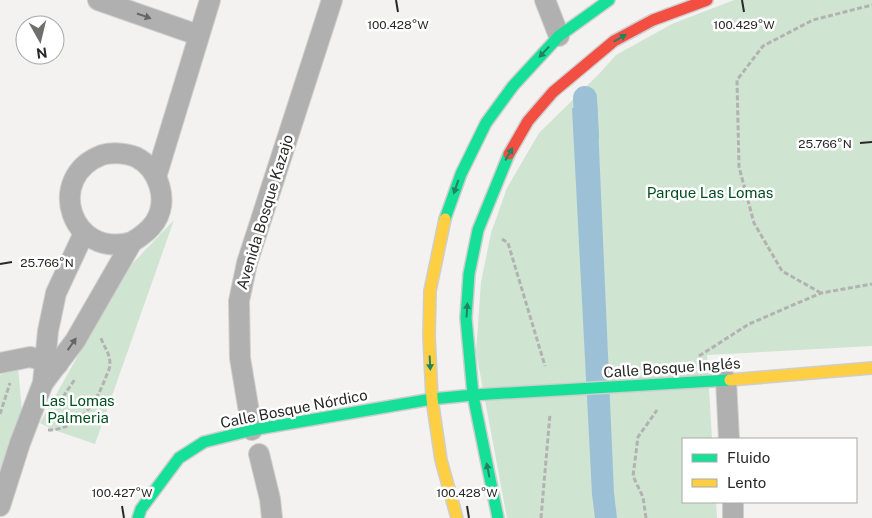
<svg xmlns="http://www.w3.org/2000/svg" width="872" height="518" font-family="'Public Sans',sans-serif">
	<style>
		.green { fill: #cfe4d1 }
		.water { fill: #9cc0d6 }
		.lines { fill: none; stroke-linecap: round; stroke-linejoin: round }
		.canal { stroke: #9cc0d6; stroke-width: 24 }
		.street-casing { stroke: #cececd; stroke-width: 22 }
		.fast-casing { stroke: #cececd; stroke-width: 14 }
		.slow-casing { stroke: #cececd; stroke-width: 14 }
		.jam-casing { stroke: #cececd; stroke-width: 14 }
		.path { stroke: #b3b2b2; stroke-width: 3; stroke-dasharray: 5 2.5; stroke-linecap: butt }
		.street { stroke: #b1b0b0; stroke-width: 20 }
		.fast { stroke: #16e098; stroke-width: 11 }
		.slow { stroke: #ffcf43; stroke-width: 11 }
		.jam { stroke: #f24e42; stroke-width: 11 }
		.oneway { fill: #666565 }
		.oneway2 { fill: #1f8460 }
		.ticks { fill: none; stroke: #282827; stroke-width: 2 }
		.labels { text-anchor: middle; stroke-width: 5; stroke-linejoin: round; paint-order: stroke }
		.park-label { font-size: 15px; fill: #034f20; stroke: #fff }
		.street-label { font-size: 15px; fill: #282827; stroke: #fff }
		.ticks-label { font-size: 12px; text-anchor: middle; fill: #282827; stroke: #fff; stroke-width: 5; stroke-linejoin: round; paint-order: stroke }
	</style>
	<rect width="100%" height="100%" fill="#f3f2f1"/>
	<!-- green -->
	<g class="green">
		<polygon points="734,0 872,0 872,346 707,355 712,439 683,439 683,502 716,502 717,518 507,518 476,352 481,282 491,233 507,188 539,133 599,74 616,55 672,24"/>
		<polygon points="174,220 95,444 54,430 40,423 119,283 132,264"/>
		<polygon points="18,368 23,421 0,492 0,375"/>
	</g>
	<!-- water -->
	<polygon class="water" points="597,102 614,493 617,518 595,518 592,494 572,108"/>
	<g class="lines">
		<!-- canal -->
		<polyline class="canal" points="585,98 587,136"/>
		<defs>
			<g id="street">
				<polyline points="98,0 198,35"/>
				<polyline points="545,0 559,36"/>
				<polyline points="156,177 210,0"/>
				<polyline points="0,363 30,357 58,364"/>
				<polyline points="726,380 729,439"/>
				<path d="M 43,383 L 75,341 L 132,242 C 142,236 149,231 155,222 C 169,200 159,169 136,157 C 126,153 112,152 102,155 C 44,177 71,260 132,242"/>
				<polyline points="252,430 240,358 239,301 247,263 332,0"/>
				<polyline points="259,454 270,499 272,518"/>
				<polyline points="733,502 733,518"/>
				<polyline points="0,506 20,443 43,383 48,331 56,293 84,233"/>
			</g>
			<g id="fast">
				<polyline points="445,219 461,174 486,123 513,86 559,36 609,0"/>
				<polyline points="138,518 141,509 179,458 204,442 252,430 432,399 473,395 730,380"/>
				<polyline points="498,518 473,395 466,318 469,274 478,230 509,154"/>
			</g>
			<g id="slow">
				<polyline points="445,219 430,291 429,336 432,399 441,460 457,518"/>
				<polyline points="730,380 872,368"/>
			</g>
			<polyline id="jam" points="509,154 528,121 553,92 614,41 653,20 707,0"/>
		</defs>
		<!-- street casing -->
		<use href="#street" class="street-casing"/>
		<!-- fast casing -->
		<use href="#fast" class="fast-casing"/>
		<!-- slow casing -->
		<use href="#slow" class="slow-casing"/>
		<!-- jam casing -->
		<use href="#jam" class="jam-casing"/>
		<!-- path -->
		<g class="path">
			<polyline points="502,239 508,243 545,366"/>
			<polyline points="821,293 782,271 754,223 739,167 737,80 763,46 813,20 872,5"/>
			<polyline points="699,356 749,324 821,293 872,284"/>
			<polyline points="59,403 75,379"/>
			<polyline points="0,414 10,383"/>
			<path d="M 48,430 C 77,430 96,404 105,379 C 107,374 110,369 110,364 C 110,353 104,347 101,338"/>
			<polyline points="541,518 550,414"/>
			<polyline points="646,518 643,497 633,476 638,437 657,410"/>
		</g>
		<!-- street -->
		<use href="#street" class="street"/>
		<!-- fast -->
		<use href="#fast" class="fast"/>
		<!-- slow -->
		<use href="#slow" class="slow"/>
		<!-- jam -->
		<use href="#jam" class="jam"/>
	</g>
	<!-- one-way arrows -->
	<defs><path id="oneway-solid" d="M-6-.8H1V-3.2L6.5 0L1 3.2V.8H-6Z" transform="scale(1.25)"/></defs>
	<g class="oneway">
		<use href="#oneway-solid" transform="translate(144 16) rotate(19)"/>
		<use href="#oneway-solid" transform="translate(72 344) rotate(-55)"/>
	</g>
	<g class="oneway2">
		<use href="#oneway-solid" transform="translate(620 38) rotate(-30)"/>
		<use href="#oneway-solid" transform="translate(544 52) rotate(133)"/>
		<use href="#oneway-solid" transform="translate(509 154) rotate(-60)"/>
		<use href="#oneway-solid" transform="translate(456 187) rotate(109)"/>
		<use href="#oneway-solid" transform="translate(467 310) rotate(-86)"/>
		<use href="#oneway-solid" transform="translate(430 363) rotate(87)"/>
		<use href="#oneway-solid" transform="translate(488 470) rotate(-101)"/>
	</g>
	<!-- ticks -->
	<path class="ticks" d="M 396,0 L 398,12M 742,0 L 744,12M 860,143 L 872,142M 0,264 L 12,262M 122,506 L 124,518M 467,506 L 469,518"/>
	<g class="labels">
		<!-- park labels -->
		<g class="park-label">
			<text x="710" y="198">Parque Las Lomas</text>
			<text x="78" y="406">Las Lomas<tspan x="78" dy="17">Palmeria</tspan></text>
		</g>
		<!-- street labels -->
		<g class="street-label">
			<text transform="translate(265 212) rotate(-73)" y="5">Avenida Bosque Kazajo</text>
			<text transform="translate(672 368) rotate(-4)" y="5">Calle Bosque Inglés</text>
			<text transform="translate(294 409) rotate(-11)" y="5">Calle Bosque Nórdico</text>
		</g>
	</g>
	<g class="ticks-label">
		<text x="398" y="29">100.428°W</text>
		<text x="744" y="29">100.429°W</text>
		<text x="825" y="148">25.766°N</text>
		<text x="47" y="267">25.766°N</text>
		<text x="122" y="497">100.427°W</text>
		<text x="467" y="497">100.428°W</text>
	</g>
	<!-- legend -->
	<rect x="682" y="438" width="175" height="65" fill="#ffffff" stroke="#a9a9a9"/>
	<rect x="692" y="454" width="25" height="8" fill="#16e098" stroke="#a9a9a9"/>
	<text x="727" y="463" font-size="15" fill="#282827">Fluido</text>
	<rect x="692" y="479" width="25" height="8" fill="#ffcf43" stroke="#a9a9a9"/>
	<text x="727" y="488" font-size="15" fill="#282827">Lento</text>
	<!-- north arrow -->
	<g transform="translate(40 40) rotate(172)"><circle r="24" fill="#ffffff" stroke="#a9a9a9"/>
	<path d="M0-4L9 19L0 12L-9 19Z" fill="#6f6f6e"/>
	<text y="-8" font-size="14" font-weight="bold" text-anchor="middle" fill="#282827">N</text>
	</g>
</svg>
